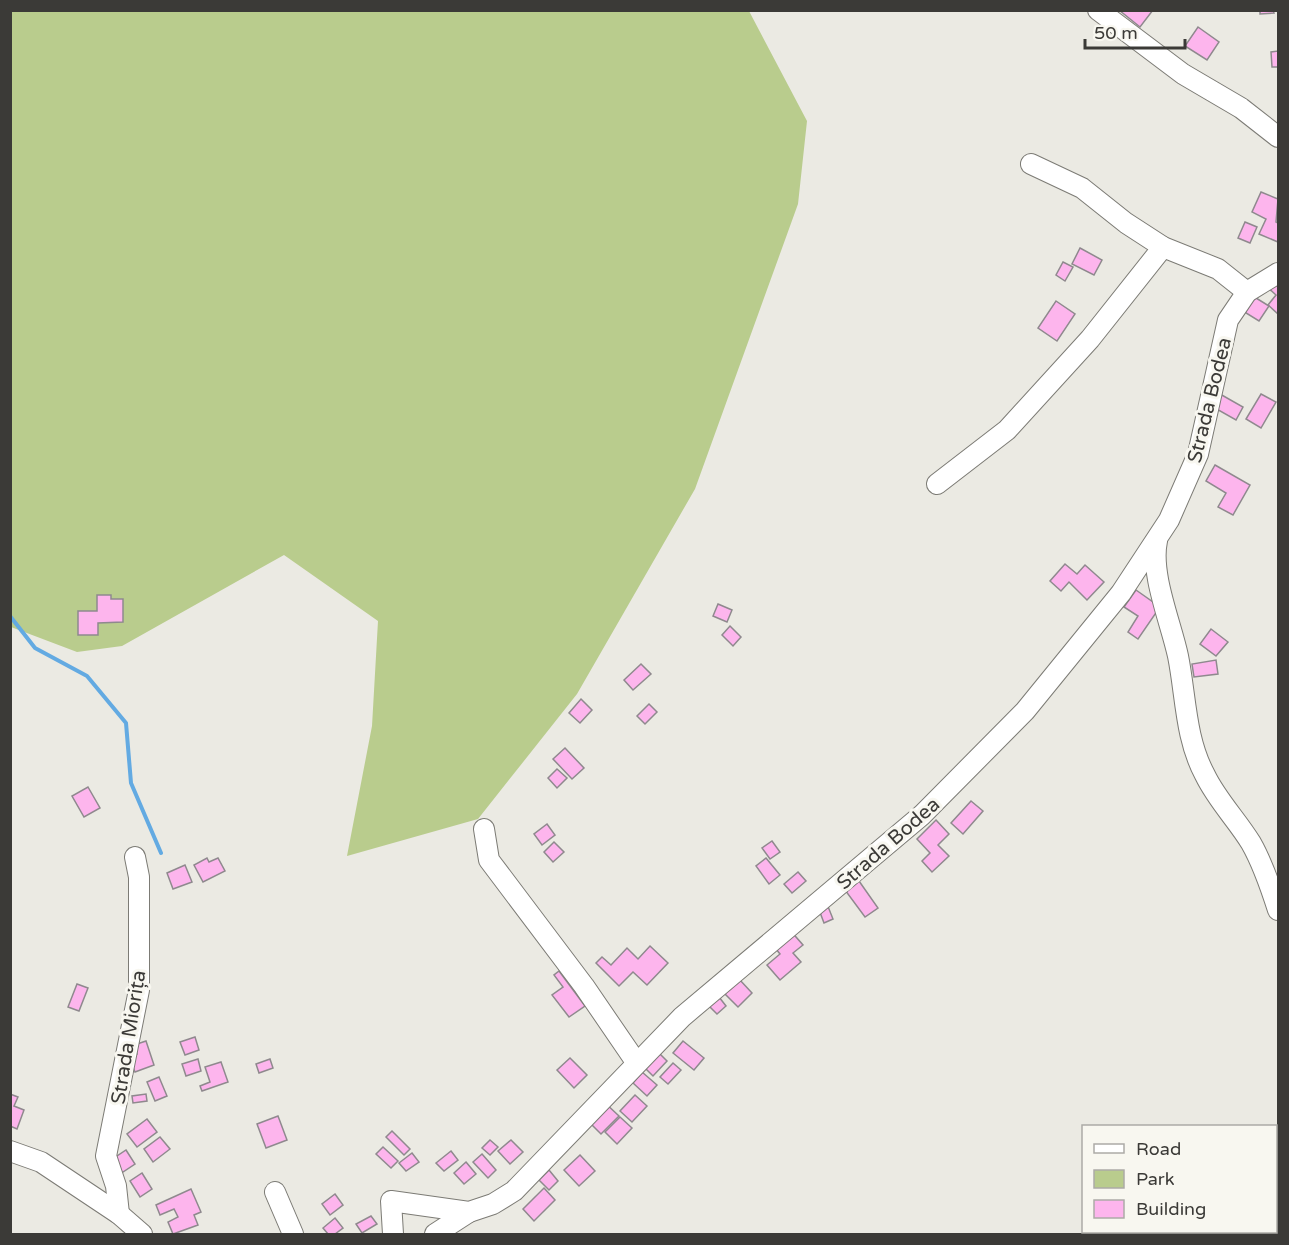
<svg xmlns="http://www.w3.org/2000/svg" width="1289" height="1245" font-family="'Varela Round',sans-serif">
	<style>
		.green { fill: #b9cc8d }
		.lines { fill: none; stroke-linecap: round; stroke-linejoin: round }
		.stream { stroke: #63aae2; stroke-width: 4 }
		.building { fill: #fdb5ed; stroke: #8f898e; stroke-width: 1.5 }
		.minor-casing { stroke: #7c7b75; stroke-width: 22 }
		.minor { stroke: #fff; stroke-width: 20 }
		.labels { text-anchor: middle; stroke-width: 6; stroke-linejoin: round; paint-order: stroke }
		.street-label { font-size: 20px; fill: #3b3a37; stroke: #f8f7f0 }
	</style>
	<rect width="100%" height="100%" fill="#ebeae3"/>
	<!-- green -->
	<polygon class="green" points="10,11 749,11 807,121 798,204 695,489 577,694 478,819 347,856 372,726 378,621 284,555 122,646 77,652 11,627"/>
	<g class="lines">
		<!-- stream -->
		<polyline class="stream" points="10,616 35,648 87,676 126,723 131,783 161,853"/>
	</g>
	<!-- building -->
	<g class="building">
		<polygon points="1119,10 1153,10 1140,27"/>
		<polygon points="1260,10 1273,10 1274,13 1260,14"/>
		<polygon points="1198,27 1219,42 1207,60 1185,46"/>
		<polygon points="1278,51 1278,67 1272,67 1271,52"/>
		<polygon points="1261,192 1278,199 1276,222 1278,223 1278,242 1259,234 1266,219 1252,212"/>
		<polygon points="1245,222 1257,227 1250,243 1238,238"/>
		<polygon points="1080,248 1102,260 1094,275 1072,264"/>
		<polygon points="1063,262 1073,267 1065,281 1056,275"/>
		<polygon points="1278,278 1278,314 1268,305 1276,295 1266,286"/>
		<polygon points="1248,293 1269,306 1259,321 1238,308"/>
		<polygon points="1056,301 1075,314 1057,341 1038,328"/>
		<polygon points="1220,394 1243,407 1236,420 1213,407"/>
		<polygon points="1261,394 1276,402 1261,428 1246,419"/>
		<polygon points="1215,465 1250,485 1233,515 1218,507 1226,493 1206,481"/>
		<polygon points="1065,564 1077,574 1085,565 1104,582 1087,600 1069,582 1061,591 1050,581"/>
		<polygon points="1136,590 1160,607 1138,639 1128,632 1138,616 1124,607"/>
		<polygon points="97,595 111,595 111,599 123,599 123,622 98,623 98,635 78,635 78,611 97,611"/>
		<polygon points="718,604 732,610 727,622 713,616"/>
		<polygon points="730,626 741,637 733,646 722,635"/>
		<polygon points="1211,629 1228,642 1216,656 1200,644"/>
		<polygon points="1216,660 1218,674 1194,677 1192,664"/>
		<polygon points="641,664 651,674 633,690 624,680"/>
		<polygon points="581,699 592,710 580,723 569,713"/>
		<polygon points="649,704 657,712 645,724 637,716"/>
		<polygon points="565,748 584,768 572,779 553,759"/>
		<polygon points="557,769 567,778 557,788 548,778"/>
		<polygon points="88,787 100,808 84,817 72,796"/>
		<polygon points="971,801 983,811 963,834 951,823"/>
		<polygon points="936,820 949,834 938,845 949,856 932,872 922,861 930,853 917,839"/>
		<polygon points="547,824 555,835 542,845 534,834"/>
		<polygon points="772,841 780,852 770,859 762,848"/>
		<polygon points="554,842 564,852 553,862 544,852"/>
		<polygon points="207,858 209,862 218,858 225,871 203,882 194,865"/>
		<polygon points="766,858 780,875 769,884 756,866"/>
		<polygon points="185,865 192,882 173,889 167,873"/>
		<polygon points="798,872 806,881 792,893 784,884"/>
		<polygon points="859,881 878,908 865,917 845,890"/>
		<polygon points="827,904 833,919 824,923 818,907"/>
		<polygon points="789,929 803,945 793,953 801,962 780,980 767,965 780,954 772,944"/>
		<polygon points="650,946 668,963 647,985 633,972 619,986 596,963 602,957 611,965 627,948 638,959"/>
		<polygon points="559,971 585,1006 569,1017 552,995 563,987 554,975"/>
		<polygon points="739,979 752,993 738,1007 724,993"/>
		<polygon points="77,984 88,988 79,1011 68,1007"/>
		<polygon points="719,997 726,1006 717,1014 709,1006"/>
		<polygon points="195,1037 199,1050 185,1055 180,1042"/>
		<polygon points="146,1041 154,1065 135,1072 129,1057 137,1054 134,1045"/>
		<polygon points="683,1041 704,1058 694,1070 673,1053"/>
		<polygon points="658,1052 667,1061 653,1076 644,1067"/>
		<polygon points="570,1058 587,1075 574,1088 557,1070"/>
		<polygon points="198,1059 201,1071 186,1076 182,1064"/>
		<polygon points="270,1059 273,1068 259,1073 256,1064"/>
		<polygon points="221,1062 228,1082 202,1091 200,1086 210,1082 205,1067"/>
		<polygon points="673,1063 681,1070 668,1084 660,1077"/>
		<polygon points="642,1072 657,1085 647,1096 633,1083"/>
		<polygon points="159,1077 167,1096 155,1101 147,1082"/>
		<polygon points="10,1094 18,1097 14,1106 24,1110 17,1129 10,1126"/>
		<polygon points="146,1094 147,1101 133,1103 132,1096"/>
		<polygon points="635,1095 647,1106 632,1122 620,1111"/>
		<polygon points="603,1101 619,1116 601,1134 586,1119"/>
		<polygon points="278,1116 287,1140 266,1148 257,1124"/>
		<polygon points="620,1117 632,1128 617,1144 605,1132"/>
		<polygon points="147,1119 157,1132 137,1147 127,1134"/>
		<polygon points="392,1131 410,1149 404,1155 386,1137"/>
		<polygon points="160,1137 170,1149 153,1162 144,1149"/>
		<polygon points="490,1140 498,1147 490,1155 482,1148"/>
		<polygon points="511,1140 523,1152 510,1164 498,1151"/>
		<polygon points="383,1147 398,1161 391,1168 376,1154"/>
		<polygon points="126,1150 135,1164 120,1174 111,1160"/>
		<polygon points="451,1151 458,1160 444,1171 436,1163"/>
		<polygon points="412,1153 419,1162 406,1171 399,1163"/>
		<polygon points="482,1154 496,1170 488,1178 473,1162"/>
		<polygon points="580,1155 595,1171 579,1186 564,1170"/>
		<polygon points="466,1162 476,1174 464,1184 454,1173"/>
		<polygon points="549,1170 558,1181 549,1190 539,1180"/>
		<polygon points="142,1173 152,1189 140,1197 130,1181"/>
		<polygon points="544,1188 555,1200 534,1221 523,1209"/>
		<polygon points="191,1189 201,1212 194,1215 198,1225 173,1234 168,1222 178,1217 174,1209 160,1215 156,1205"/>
		<polygon points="335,1194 343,1205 330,1215 322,1204"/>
		<polygon points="1276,1209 1278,1212 1278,1230 1276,1228"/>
		<polygon points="371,1216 377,1224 362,1233 356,1224"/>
		<polygon points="335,1218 343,1228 335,1234 328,1234 323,1228"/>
		<polygon points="1226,1232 1238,1232 1239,1234 1227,1234"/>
		<polygon points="1253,1232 1267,1232 1270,1234 1250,1234"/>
	</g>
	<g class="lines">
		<defs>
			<g id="minor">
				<polyline points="1098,10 1183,74 1241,108 1278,137"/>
				<polyline points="1031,164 1082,188 1126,223 1163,247 1218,269 1247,292"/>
				<polyline points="937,484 1007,430 1090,339 1163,247"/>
				<path d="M 1157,541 C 1150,574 1171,623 1178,656 C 1186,696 1185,738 1205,775 C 1217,800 1237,820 1251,843 C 1263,864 1271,888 1278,910"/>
				<polyline points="484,829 489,860 584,986 636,1062"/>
				<polyline points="10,1151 41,1162 119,1214 142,1234"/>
				<polyline points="275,1192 293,1234"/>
				<polyline points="119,1214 116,1186 106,1156 139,990 139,877 135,857"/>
				<polyline points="393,1234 391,1201 469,1212 493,1204 514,1191 682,1017 922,815 1025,711 1121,593 1169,520 1198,454 1228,320 1247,292 1278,273"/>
				<polyline points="435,1234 469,1212"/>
			</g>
		</defs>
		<!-- minor casing -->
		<use href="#minor" class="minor-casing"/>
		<!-- minor -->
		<use href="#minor" class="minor"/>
	</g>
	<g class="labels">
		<!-- street labels -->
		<g class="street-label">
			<text transform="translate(1209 400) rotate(-76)" y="7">Strada Bodea</text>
			<text transform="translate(888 843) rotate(-41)" y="7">Strada Bodea</text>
			<text transform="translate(128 1037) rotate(-81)" y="7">Strada Miorița</text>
		</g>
	</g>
	<!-- border -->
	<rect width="1289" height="1245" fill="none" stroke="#3b3a37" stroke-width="24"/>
	<!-- legend -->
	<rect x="1082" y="1125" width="195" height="108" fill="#f8f7f0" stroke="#acaba6" stroke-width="1.5"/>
	<rect x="1094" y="1144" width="30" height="9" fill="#ffffff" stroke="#acaba6" stroke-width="1.5"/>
	<text x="1136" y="1155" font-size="18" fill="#3b3a37">Road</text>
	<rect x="1094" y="1170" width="30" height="18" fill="#b9cc8d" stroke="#acaba6" stroke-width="1.5"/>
	<text x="1136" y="1185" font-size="18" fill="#3b3a37">Park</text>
	<rect x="1094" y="1200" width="30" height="18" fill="#fdb5ed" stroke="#acaba6" stroke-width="1.5"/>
	<text x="1136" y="1215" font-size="18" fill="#3b3a37">Building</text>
	<!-- scale -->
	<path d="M1085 39v9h100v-9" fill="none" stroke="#3b3a37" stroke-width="3"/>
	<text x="1094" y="39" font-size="18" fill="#3b3a37" stroke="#f8f7f0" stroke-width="4.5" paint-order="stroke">50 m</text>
</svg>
